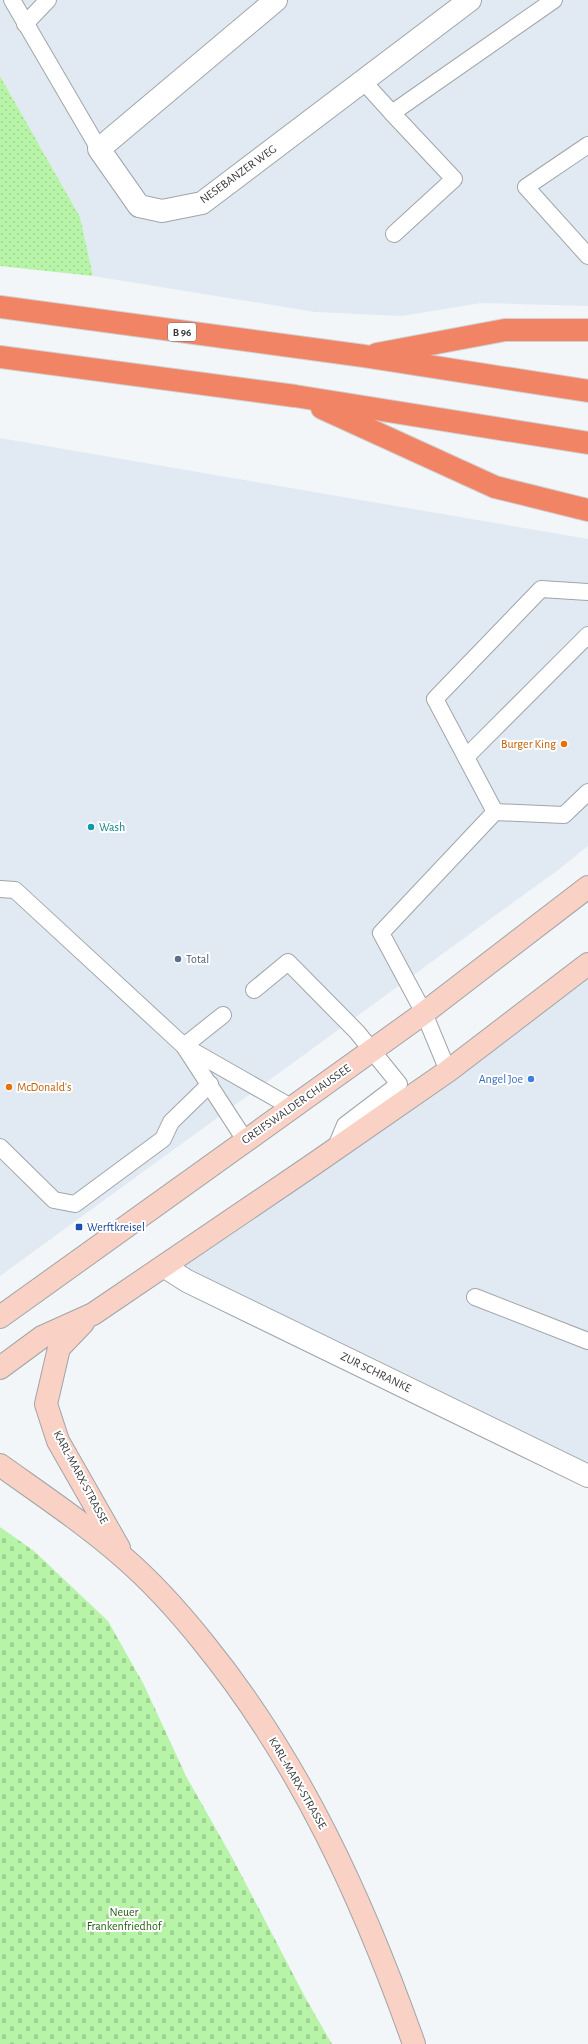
<svg xmlns="http://www.w3.org/2000/svg" width="588" height="2044" font-family="'Alegreya Sans',sans-serif">
	<style>
		.built { fill: #e1eaf3 }
		.cemetery { fill: url(#cemetery-stones) }
		.garden { fill: url(#garden-dots) }
		.lines { fill: none; stroke-linecap: round; stroke-linejoin: round }
		.service-casing { stroke: #a1a5a8; stroke-width: 18 }
		.minor-casing { stroke: #a1a5a8; stroke-width: 24 }
		.secondary-casing { stroke: #a1a5a8; stroke-width: 24 }
		.trunk-casing { stroke: #d0d0d1; stroke-width: 24 }
		.service { stroke: #fff; stroke-width: 16 }
		.minor { stroke: #fff; stroke-width: 22 }
		.secondary { stroke: #f9d1c5; stroke-width: 22 }
		.trunk { stroke: #f08464; stroke-width: 22 }
		.food-dot { fill: #e8710a; stroke: #fff; stroke-width: 1.5 }
		.culture-dot { fill: #0f9aa8; stroke: #fff; stroke-width: 1.5 }
		.service-dot { fill: #5c6f8a; stroke: #fff; stroke-width: 1.5 }
		.shop-dot { fill: #3f7fe0; stroke: #fff; stroke-width: 1.5 }
		.transit-dot { fill: #1a4fb4; stroke: #fff; stroke-width: 1.5 }
		.labels { text-anchor: middle; stroke-width: 4; stroke-linejoin: round; paint-order: stroke }
		.shield { fill: #fff; stroke: #767678; stroke-width: 1 }
		.shield-label { font-size: 11px; font-weight: bold; fill: #3b3c3e }
		.street-label { font-size: 12px; fill: #3b3c3e; stroke: #fff }
		.food-label { font-size: 12px; fill: #c56008; stroke: #fff; text-anchor: end }
		.culture-label { font-size: 12px; fill: #0d838f; stroke: #fff; text-anchor: start }
		.service-label { font-size: 12px; fill: #4e5e75; stroke: #fff; text-anchor: start }
		.shop-label { font-size: 12px; fill: #366cbe; stroke: #fff; text-anchor: end }
		.transit-label { font-size: 12px; fill: #164399; stroke: #fff; text-anchor: start }
		.park-label { font-size: 12px; fill: #225e0f; stroke: #fff }
	</style>
	<defs>
		<pattern id="cemetery-stones" width="16" height="16" patternUnits="userSpaceOnUse"><rect width="16" height="16" fill="#b7f4a8"/><path d="M2 7V4a2 2 0 0 1 4 0v3zM10 15v-3a2 2 0 0 1 4 0v3z" fill="#9ed292"/></pattern>
		<pattern id="garden-dots" width="8" height="8" patternUnits="userSpaceOnUse"><rect width="8" height="8" fill="#b7f4a8"/><path d="M2 2h.1M6 6h.1" fill="none" stroke="#9ed292" stroke-width="1.8" stroke-linecap="round"/></pattern>
	</defs>
	<rect width="100%" height="100%" fill="#f2f6f9"/>
	<!-- built -->
	<g class="built">
		<polygon points="0,0 588,0 588,306 481,303 402,316 315,312 93,276 80,217 0,76"/>
		<polygon points="0,438 588,539 588,846 562,867 0,1276"/>
		<polygon points="588,964 588,1476 165,1267"/>
	</g>
	<!-- cemetery -->
	<polygon class="cemetery" points="0,1527 34,1551 108,1621 144,1685 186,1776 234,1861 306,1999 332,2044 0,2044"/>
	<!-- garden -->
	<polygon class="garden" points="0,76 80,217 93,276 0,266"/>
	<g class="lines">
		<defs>
			<g id="service">
				<polyline points="12,0 99,149"/>
				<polyline points="25,24 48,0"/>
				<polyline points="363,81 392,113 554,0"/>
				<polyline points="392,113 454,179 394,234"/>
				<polyline points="588,145 526,187 588,256"/>
				<polyline points="466,757 588,635"/>
				<polyline points="495,812 564,815 588,792"/>
				<polyline points="0,889 15,890 184,1046 291,1107"/>
				<polyline points="254,990 288,962 357,1032 399,1084 345,1125 335,1149"/>
				<polyline points="223,1015 184,1046 245,1140"/>
				<polyline points="448,1071 424,1013 381,933 495,812 435,699 541,589 588,592"/>
				<polyline points="0,1147 54,1200 75,1204 163,1139 171,1122 210,1084"/>
				<polyline points="475,1297 588,1341"/>
			</g>
			<g id="minor">
				<polyline points="276,0 99,149 139,206 162,211 202,203 470,0"/>
				<polyline points="165,1267 187,1281 588,1476"/>
			</g>
			<g id="secondary">
				<polyline points="0,1317 424,1013 588,887"/>
				<polyline points="83,1323 59,1348 46,1404 58,1441 119,1548"/>
				<polyline points="0,1368 42,1337 93,1314 311,1166 448,1071 588,964"/>
				<path d="M 0,1465 C 42,1495 84,1523 123,1557 C 152,1582 179,1612 203,1642 C 300,1761 363,1900 414,2044"/>
			</g>
			<g id="trunk">
				<polyline points="0,307 364,356 588,391"/>
				<polyline points="377,354 505,330 588,330"/>
				<polyline points="0,357 295,396 588,443"/>
				<polyline points="322,408 495,487 588,510"/>
			</g>
		</defs>
		<!-- service casing -->
		<use href="#service" class="service-casing"/>
		<!-- minor casing -->
		<use href="#minor" class="minor-casing"/>
		<!-- secondary casing -->
		<use href="#secondary" class="secondary-casing"/>
		<!-- trunk casing -->
		<use href="#trunk" class="trunk-casing"/>
		<!-- service -->
		<use href="#service" class="service"/>
		<!-- minor -->
		<use href="#minor" class="minor"/>
		<!-- secondary -->
		<use href="#secondary" class="secondary"/>
		<!-- trunk -->
		<use href="#trunk" class="trunk"/>
	</g>
	<!-- markers -->
	<g class="food-dot">
		<circle cx="564" cy="744" r="4"/>
		<circle cx="9" cy="1087" r="4"/>
	</g>
	<circle class="culture-dot" cx="91" cy="827" r="4"/>
	<circle class="service-dot" cx="178" cy="959" r="4"/>
	<circle class="shop-dot" cx="531" cy="1079" r="4"/>
	<rect class="transit-dot" x="75" y="1223" width="8" height="8" rx="2"/>
	<g class="labels">
		<!-- shield labels -->
		<rect class="shield" x="168" y="323" width="28" height="18" rx="3"/>
		<g class="shield-label">
			<text x="182" y="336">B 96</text>
		</g>
		<!-- street labels -->
		<g class="street-label">
			<text transform="translate(238 174) rotate(-36)" y="4">NESEBANZER WEG</text>
			<text transform="translate(296 1104) rotate(-35)" y="4">GREIFSWALDER CHAUSSEE</text>
			<text transform="translate(376 1372) rotate(26)" y="4">ZUR SCHRANKE</text>
			<text transform="translate(81 1477) rotate(62)" y="4">KARL-MARX-STRASSE</text>
			<text transform="translate(298 1783) rotate(60)" y="4">KARL-MARX-STRASSE</text>
		</g>
		<!-- food labels -->
		<g class="food-label">
			<text x="556" y="748">Burger King</text>
			<text x="17" y="1091" text-anchor="start">McDonald's</text>
		</g>
		<!-- culture labels -->
		<g class="culture-label">
			<text x="99" y="831">Wash</text>
		</g>
		<!-- service labels -->
		<g class="service-label">
			<text x="186" y="963">Total</text>
		</g>
		<!-- shop labels -->
		<g class="shop-label">
			<text x="523" y="1083">Angel Joe</text>
		</g>
		<!-- transit labels -->
		<g class="transit-label">
			<text x="87" y="1231">Werftkreisel</text>
		</g>
		<!-- park labels -->
		<g class="park-label">
			<text x="124" y="1916">Neuer<tspan x="124" dy="14">Frankenfriedhof</tspan></text>
		</g>
	</g>
</svg>
